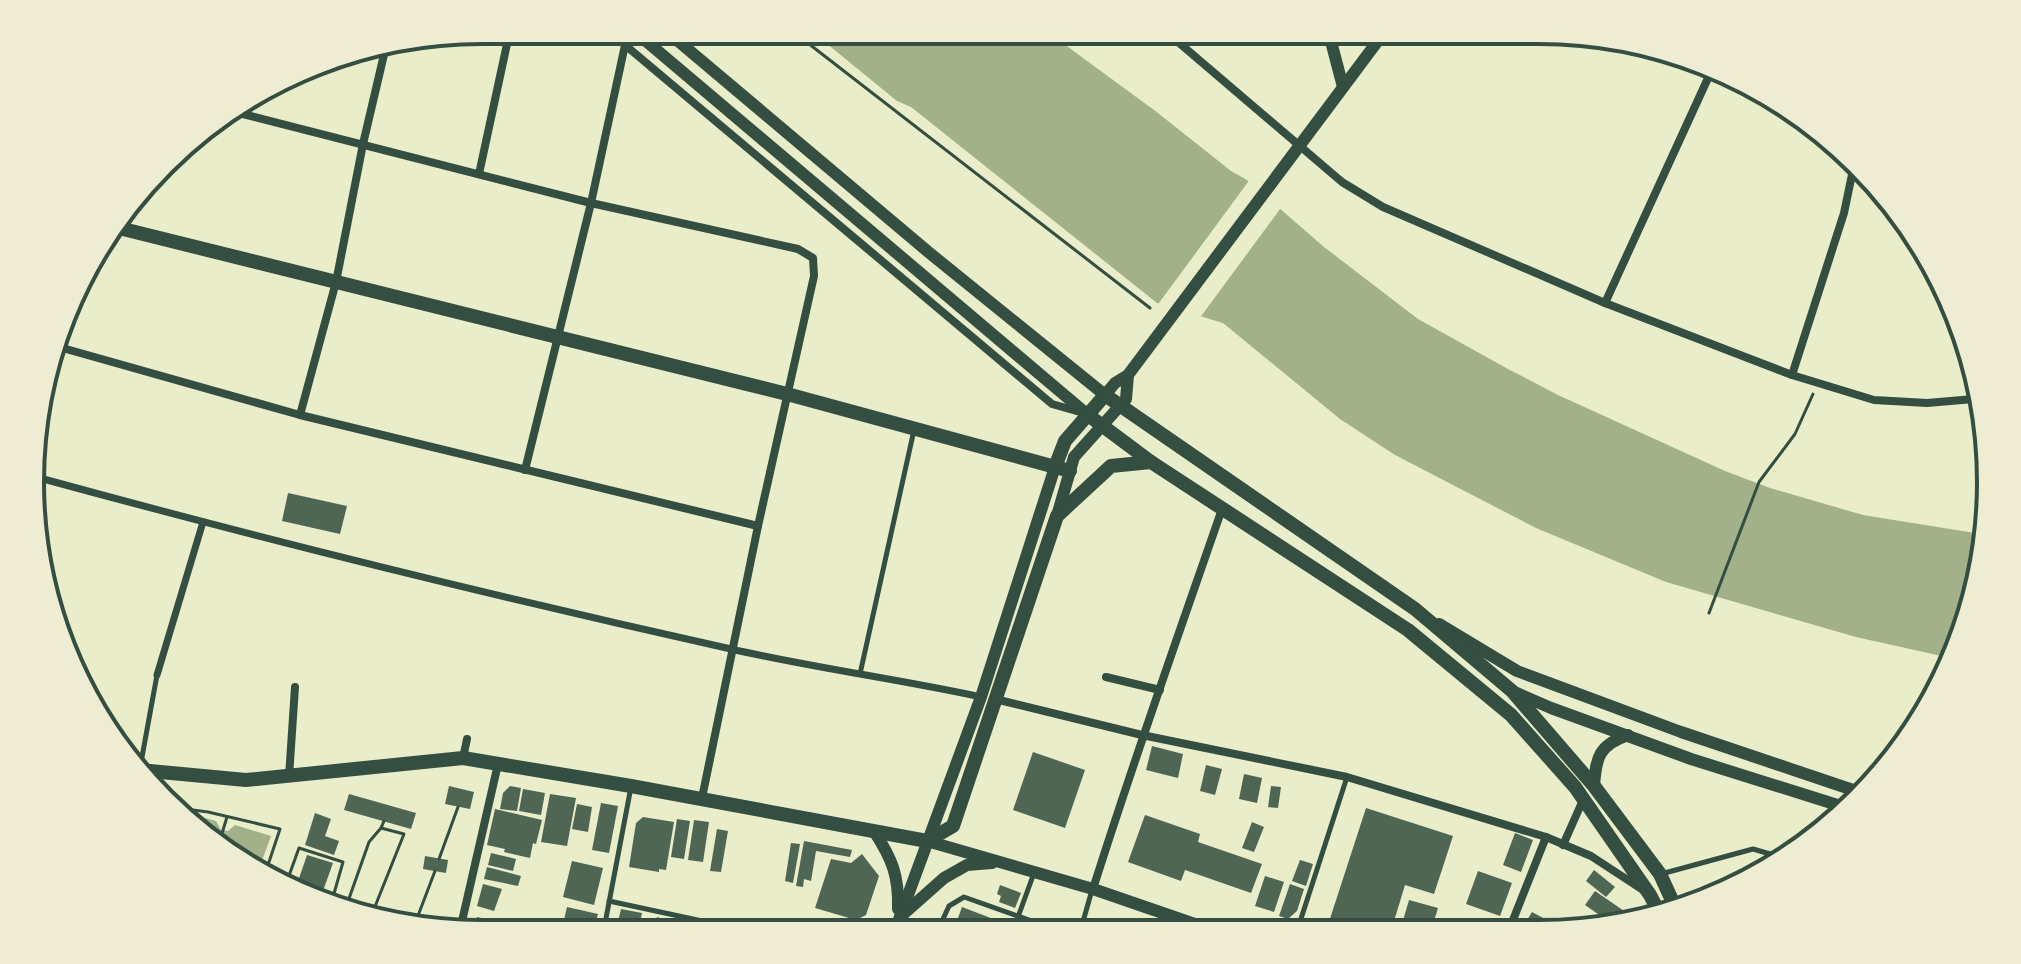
<svg xmlns="http://www.w3.org/2000/svg" width="2021" height="964" font-family="Jost,sans-serif">
	<style>
		.water { fill: #a3b18a }
		.pier { fill: #e9edc9 }
		.building { fill: #4f6655 }
		.lines { fill: none; stroke-linecap: round; stroke-linejoin: round }
		.path { stroke: #344e41; stroke-width: 3 }
		.service { stroke: #344e41; stroke-width: 5 }
		.pedestrian { stroke: #344e41; stroke-width: 7 }
		.minor { stroke: #344e41; stroke-width: 8 }
		.tertiary { stroke: #344e41; stroke-width: 12 }
		.secondary { stroke: #344e41; stroke-width: 14 }
		.rim { fill: none; stroke: #344e41; stroke-width: 4 }
	</style>
	<rect width="100%" height="100%" fill="#e9edc9"/>
	<!-- water -->
	<g class="water">
		<polygon points="810,30 1045,30 1158,113 1231,171 1247,180 1324,247 1418,319 1508,369 1558,395 1725,471 1770,488 1863,515 1981,534 1956,655 1955,658 1946,657 1856,637 1666,582 1536,528 1395,455 1340,419 1223,323 1157,303 911,107 897,101"/>
		<polygon points="175,810 216,821 221,830 228,831 235,825 271,836 263,858 254,863"/>
	</g>
	<!-- pier -->
	<polygon class="pier" points="1251,178 1283,205 1199,319 1156,307"/>
	<!-- building -->
	<g class="building">
		<polygon points="288,493 347,506 340,534 282,521"/>
		<polygon points="1152,746 1183,754 1178,778 1146,770"/>
		<polygon points="1033,752 1085,770 1065,828 1013,810"/>
		<polygon points="1206,765 1222,769 1215,795 1200,791"/>
		<polygon points="1244,774 1262,778 1257,803 1239,799"/>
		<polygon points="449,786 474,792 470,809 445,804"/>
		<polygon points="510,786 521,788 517,811 500,809 503,793"/>
		<polygon points="1271,786 1281,787 1278,808 1268,807"/>
		<polygon points="523,789 545,793 541,815 519,811"/>
		<polygon points="349,794 416,813 411,829 344,810"/>
		<polygon points="550,794 576,798 567,846 541,842"/>
		<polygon points="601,803 618,806 609,853 592,850"/>
		<polygon points="577,804 592,807 588,832 572,829"/>
		<polygon points="1366,808 1453,836 1434,894 1405,885 1391,931 1326,931"/>
		<polygon points="495,809 542,820 536,844 533,843 530,858 504,852 505,849 487,845"/>
		<polygon points="315,813 331,819 325,836 339,841 334,855 305,845"/>
		<polygon points="1145,815 1200,834 1198,842 1262,864 1251,893 1185,870 1181,881 1128,862"/>
		<polygon points="643,817 674,822 666,870 659,869 659,872 629,867 636,823"/>
		<polygon points="677,819 690,821 684,859 671,857"/>
		<polygon points="694,820 709,822 703,862 688,860"/>
		<polygon points="1252,822 1264,827 1254,852 1242,848"/>
		<polygon points="717,829 728,831 721,872 710,871"/>
		<polygon points="1515,833 1533,840 1521,872 1503,865"/>
		<polygon points="804,841 852,850 850,857 816,851 811,881 804,879 803,887 796,886"/>
		<polygon points="791,843 800,844 793,883 785,881"/>
		<polygon points="491,853 516,859 513,871 488,865"/>
		<polygon points="862,854 879,876 866,915 856,920 815,908 831,859 851,863"/>
		<polygon points="307,855 333,863 319,902 309,899 295,890"/>
		<polygon points="425,856 448,860 446,873 423,869"/>
		<polygon points="1300,860 1313,864 1306,886 1292,881"/>
		<polygon points="572,861 603,868 594,905 563,897"/>
		<polygon points="487,867 521,876 518,886 484,879"/>
		<polygon points="1594,870 1615,887 1606,897 1586,881"/>
		<polygon points="1478,871 1512,883 1500,916 1466,904"/>
		<polygon points="1265,876 1284,882 1274,912 1255,906"/>
		<polygon points="483,884 502,889 494,911 477,906"/>
		<polygon points="1290,884 1304,889 1297,911 1288,919 1279,916"/>
		<polygon points="1000,885 1021,893 1015,908 999,902 1001,896 997,894"/>
		<polygon points="1595,891 1630,915 1625,923 1615,926 1585,905"/>
		<polygon points="1409,900 1438,908 1431,931 1400,931"/>
		<polygon points="567,907 598,914 593,934 562,928"/>
		<polygon points="962,907 996,920 1002,932 953,932"/>
		<polygon points="621,909 642,913 639,927 618,922"/>
		<polygon points="1532,912 1547,920 1541,930 1521,930"/>
		<polygon points="477,917 504,923 502,934 473,932"/>
		<polygon points="657,917 681,925 678,933 651,933"/>
	</g>
	<g class="lines">
		<!-- path -->
		<g class="path">
			<polyline points="791,30 1150,308"/>
			<polyline points="1709,613 1759,482 1795,434 1813,394"/>
			<polyline points="170,807 208,812 280,829 266,871"/>
			<polyline points="220,840 227,817"/>
			<polyline points="439,859 458,807"/>
			<polyline points="268,872 270,873"/>
			<polyline points="275,874 286,878"/>
			<polyline points="286,884 299,848 343,862 331,904"/>
			<polyline points="333,899 386,912"/>
			<polyline points="346,907 369,842 381,828"/>
			<polyline points="374,909 404,834 381,828 384,821"/>
			<polyline points="396,916 403,918"/>
			<polyline points="416,921 435,871"/>
		</g>
		<!-- service -->
		<g class="service">
			<polyline points="607,30 625,45"/>
			<polyline points="860,674 914,430"/>
			<polyline points="140,768 157,675"/>
			<polyline points="1661,874 1753,849 1784,858"/>
			<polyline points="609,901 758,933"/>
			<polyline points="1018,917 1034,873"/>
			<polyline points="1297,931 1347,777"/>
			<polyline points="937,932 949,906 964,897 1063,932"/>
			<polyline points="1080,932 1092,890"/>
			<polyline points="603,934 631,787"/>
		</g>
		<!-- pedestrian -->
		<g class="pedestrian">
			<path d="M 36,477 C 266,540 498,597 731,649 C 814,668 898,679 981,697"/>
			<polyline points="157,675 203,522"/>
		</g>
		<!-- minor -->
		<g class="minor">
			<polyline points="1164,30 1342,182 1383,207 1605,303 1792,375 1874,400 1927,403 1974,399"/>
			<polyline points="231,111 591,203 798,249 813,258 814,276 758,526 702,798"/>
			<polyline points="244,114 247,102"/>
			<polyline points="479,174 510,30"/>
			<polyline points="1605,303 1714,65"/>
			<polyline points="59,347 300,415 758,526"/>
			<polyline points="1792,375 1844,213 1855,160"/>
			<polyline points="300,415 336,282 363,144 386,46"/>
			<polyline points="37,436 60,343"/>
			<polyline points="525,470 591,203 625,45 1052,404 1080,412"/>
			<polyline points="1106,677 1160,690"/>
			<polyline points="995,699 1142,735 1347,777 1546,837 1591,856 1643,890"/>
			<polyline points="463,758 467,739"/>
			<polyline points="289,777 295,687"/>
			<polyline points="1563,845 1583,800"/>
			<path d="M 1093,889 C 1133,762 1178,636 1222,509"/>
			<polyline points="460,930 498,764"/>
			<polyline points="1509,930 1546,837"/>
		</g>
		<!-- tertiary -->
		<g class="tertiary">
			<polyline points="633,30 1088,415"/>
			<polyline points="665,30 932,255 1105,395 1115,383 1128,375 1386,30"/>
			<polyline points="1328,30 1343,87"/>
			<polyline points="1057,516 1074,457 1126,399 1128,375"/>
			<polyline points="1439,624 1517,671 1681,732 1862,793"/>
			<polyline points="1512,691 1551,708 1691,759 1847,808"/>
			<path d="M 1594,786 C 1596,757 1599,745 1628,735"/>
			<path d="M 874,831 C 892,859 899,875 898,909"/>
			<polyline points="927,841 1093,889 1215,931"/>
			<polyline points="900,917 944,878 967,865 992,863"/>
			<polyline points="894,933 981,697 1055,467"/>
		</g>
		<!-- secondary -->
		<g class="secondary">
			<polyline points="111,226 787,394 1070,471"/>
			<polyline points="1088,415 1151,462 1408,630 1511,715 1575,787 1650,895 1660,914"/>
			<polyline points="1055,467 1065,441 1105,395 1415,609 1512,691 1594,786 1660,874 1676,909"/>
			<polyline points="139,770 246,780 463,758 631,786 927,841 953,826 1057,516 1111,466 1151,462"/>
		</g>
	</g>
	<!-- crop -->
	<path d="M0 0H2021V964H0ZM482 44H1539A438 438 0 0 1 1977 482V482A438 438 0 0 1 1539 920H482A438 438 0 0 1 44 482V482A438 438 0 0 1 482 44Z" fill="#eeecd3" fill-rule="evenodd"/>
	<path class="rim" d="M482 44H1539A438 438 0 0 1 1977 482V482A438 438 0 0 1 1539 920H482A438 438 0 0 1 44 482V482A438 438 0 0 1 482 44Z"/>
</svg>
